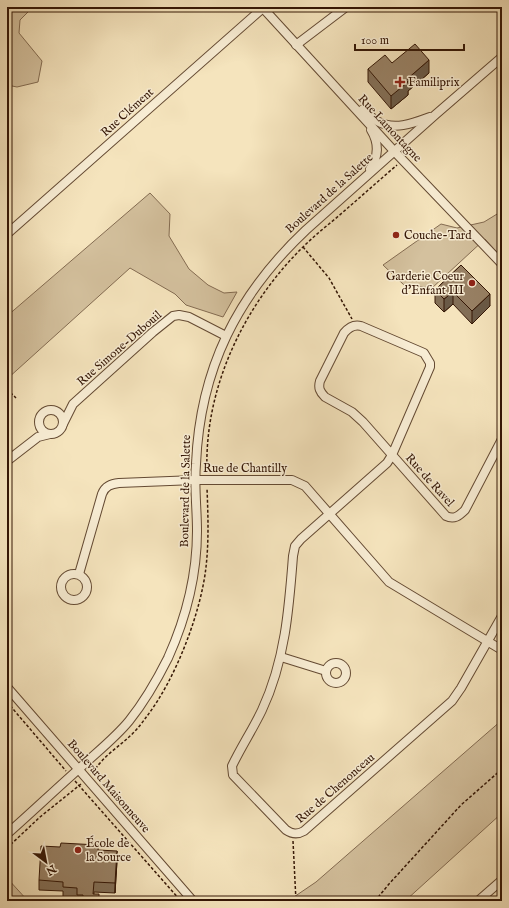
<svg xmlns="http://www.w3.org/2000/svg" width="509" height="908" font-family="'IM FELL English',serif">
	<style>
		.green { fill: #d4c19e; stroke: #846c52 }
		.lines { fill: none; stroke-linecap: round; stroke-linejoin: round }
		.minor-casing { stroke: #644a33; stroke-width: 10 }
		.path { stroke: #341605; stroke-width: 1.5; stroke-dasharray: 3 2; stroke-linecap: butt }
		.minor { stroke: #f8edd4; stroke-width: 8 }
		.wall { fill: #836f57; stroke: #341605 }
		.shaded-wall { fill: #6a5a47; stroke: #341605 }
		.building { fill: #988165; stroke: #341605 }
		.poi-dot { fill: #8f2418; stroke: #f8edd4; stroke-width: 1.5 }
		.labels { text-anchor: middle; stroke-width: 3; stroke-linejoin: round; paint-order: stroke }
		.poi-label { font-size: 12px; fill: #341605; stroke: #f8edd4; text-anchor: start }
		.street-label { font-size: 12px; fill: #341605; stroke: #f8edd4 }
	</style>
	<rect width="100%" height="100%" fill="#f5e4bd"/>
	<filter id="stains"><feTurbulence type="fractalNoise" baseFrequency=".005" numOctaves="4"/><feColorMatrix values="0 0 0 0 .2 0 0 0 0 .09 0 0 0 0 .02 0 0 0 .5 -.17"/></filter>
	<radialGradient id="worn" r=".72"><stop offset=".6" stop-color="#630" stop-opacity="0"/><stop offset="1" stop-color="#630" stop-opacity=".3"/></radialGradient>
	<!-- green -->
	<g class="green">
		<polygon points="7,7 33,7 20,20 19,33 42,61 38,82 17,87 7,85"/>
		<polygon points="150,193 170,214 169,236 189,269 208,285 224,293 237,292 223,317 186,305 175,294 130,268 7,379 7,316"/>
		<polygon points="502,211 502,258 485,239 432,288 404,285 383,265 441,224 457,228 484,222"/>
		<polygon points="502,720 502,813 405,901 288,901 316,882"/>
		<polygon points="7,878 28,901 7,901"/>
	</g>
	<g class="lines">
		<defs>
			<g id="minor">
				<polyline points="262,7 394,151 502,264"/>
				<polyline points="296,45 346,7"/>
				<path d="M 362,110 C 367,113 372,118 377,121 C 394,131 414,123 430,117"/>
				<path d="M 370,169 C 379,156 379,143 371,130"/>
				<polyline points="7,234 263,8"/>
				<circle cx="51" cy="422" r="12"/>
				<polyline points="63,424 73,404 153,332 173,316 179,315 189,317 226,336"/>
				<path d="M 502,439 L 465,510 C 459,516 454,520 446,516 L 363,422 L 352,412 L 325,397 C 320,392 318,388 320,381 L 344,333 C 349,327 354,324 361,326 L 424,353 L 430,363 L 430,367 L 392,455 L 387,463 L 301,539 L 295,546 L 293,556 C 289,609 285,661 262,710 C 253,729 241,747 232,766 L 233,775 L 286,830 C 292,834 297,835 304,831 L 452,701 L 461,688 L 502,616"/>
				<polyline points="7,461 38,437 50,434"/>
				<circle cx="74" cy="587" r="13"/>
				<path d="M 79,574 L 102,494 C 105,486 111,484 119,483 L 195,480 L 292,480 L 305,486 L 389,582 L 502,650"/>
				<polyline points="281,657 326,671"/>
				<circle cx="336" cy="673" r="10"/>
				<polyline points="7,687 193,901"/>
				<path d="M 7,834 C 32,812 56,789 81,767 C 97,752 115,738 129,721 C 145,701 157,680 168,658 C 186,618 197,574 197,531 C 197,508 194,486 196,464 C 200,369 237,295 306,230 L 435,115 L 502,57"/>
				<polyline points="478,901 502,880"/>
			</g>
		</defs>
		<!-- minor casing -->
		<use href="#minor" class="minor-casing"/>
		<!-- path -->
		<g class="path">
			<polyline points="303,247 329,278 352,319"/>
			<polyline points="7,389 16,398"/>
			<path d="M 207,472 C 204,388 244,305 303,247 C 313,237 324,228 335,219 C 356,201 376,183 397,165"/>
			<polyline points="7,702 66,771"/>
			<path d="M 93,773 C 101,758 117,748 129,737 C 136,731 142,723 147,716 C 175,680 201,613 206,567 C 209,541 208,514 207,488"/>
			<polyline points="75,781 181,901"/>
			<polyline points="293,841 296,901"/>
			<polyline points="7,848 40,817 81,784"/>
			<polyline points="375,901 389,884 461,805 502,769"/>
		</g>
		<!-- minor -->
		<use href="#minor" class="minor"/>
	</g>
	<!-- wall -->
	<g class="wall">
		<polygon points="392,63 429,73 408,91 408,95 391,109 368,82 368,69"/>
		<polygon points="461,265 490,306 472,324 453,304 444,312 435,303 435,290"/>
		<polygon points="98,850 117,861 115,893 94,892 94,894 99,901 77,901 77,898 63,897 63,891 39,890 39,880"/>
	</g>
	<!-- shaded-wall -->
	<g class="shaded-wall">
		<polygon points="429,60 429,73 408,91 408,95 391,109 391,96 406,80"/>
		<polygon points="453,292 453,304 444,312 444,299"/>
		<polygon points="490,294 490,306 472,324 472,311"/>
		<polygon points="117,851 117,861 115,893 115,883"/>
	</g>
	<!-- building -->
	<g class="building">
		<polygon points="415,44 429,60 406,80 408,82 391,96 368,69 385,55 392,63"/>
		<polygon points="461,265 490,294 472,311 453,292 444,299 435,290"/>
		<polygon points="61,843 98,845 98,850 117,851 115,883 94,882 93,894 99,894 99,901 83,901 83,895 77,895 77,888 63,887 63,882 39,880 41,846 60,847"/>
	</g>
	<!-- markers -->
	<g class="poi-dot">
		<path d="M398 76h4v4h4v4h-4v4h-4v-4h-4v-4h4z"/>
		<circle cx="396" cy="235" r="4"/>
		<circle cx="472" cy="283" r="4"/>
		<circle cx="78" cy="850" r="4"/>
	</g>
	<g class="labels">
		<!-- poi labels -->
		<g class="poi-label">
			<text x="408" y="86">Familiprix</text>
			<text x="404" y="239">Couche-Tard</text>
			<text x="464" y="280" text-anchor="end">Garderie Coeur<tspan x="464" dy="14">d'Enfant III</tspan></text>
			<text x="86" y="847">École de<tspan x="86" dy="14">la Source</tspan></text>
		</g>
		<!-- street labels -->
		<g class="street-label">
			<text transform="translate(127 112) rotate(-42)" y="4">Rue Clément</text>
			<text transform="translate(390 128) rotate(47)" y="4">Rue Lamontagne</text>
			<text transform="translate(329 193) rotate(-42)" y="4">Boulevard de la Salette</text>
			<text transform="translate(119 348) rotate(-41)" y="4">Rue Simone-Dubouil</text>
			<text x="245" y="472">Rue de Chantilly</text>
			<text transform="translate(430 480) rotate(48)" y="4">Rue de Ravel</text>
			<text transform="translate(185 491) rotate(-89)" y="4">Boulevard de la Salette</text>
			<text transform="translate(109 786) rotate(49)" y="4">Boulevard Maisonneuve</text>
			<text transform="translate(335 788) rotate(-41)" y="4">Rue de Chenonceau</text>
		</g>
	</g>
	<!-- margin -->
	<rect width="509" height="908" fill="none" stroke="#f5e4bd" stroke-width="24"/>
	<rect x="8" y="8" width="493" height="892" fill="none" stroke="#341605" stroke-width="2"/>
	<rect x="12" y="12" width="485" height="884" fill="none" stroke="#341605"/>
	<!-- north arrow -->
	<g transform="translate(46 862) rotate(148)" stroke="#f8edd4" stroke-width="3" paint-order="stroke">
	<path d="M0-3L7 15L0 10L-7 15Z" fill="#341605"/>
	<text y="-6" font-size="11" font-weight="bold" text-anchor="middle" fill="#341605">N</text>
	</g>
	<!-- scale -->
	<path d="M355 44v6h109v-6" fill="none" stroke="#341605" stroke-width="2"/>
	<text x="361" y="44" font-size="12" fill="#341605" stroke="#f8edd4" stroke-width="3" paint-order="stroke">100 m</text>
	<rect width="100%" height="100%" filter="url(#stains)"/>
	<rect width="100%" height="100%" fill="url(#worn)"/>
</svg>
